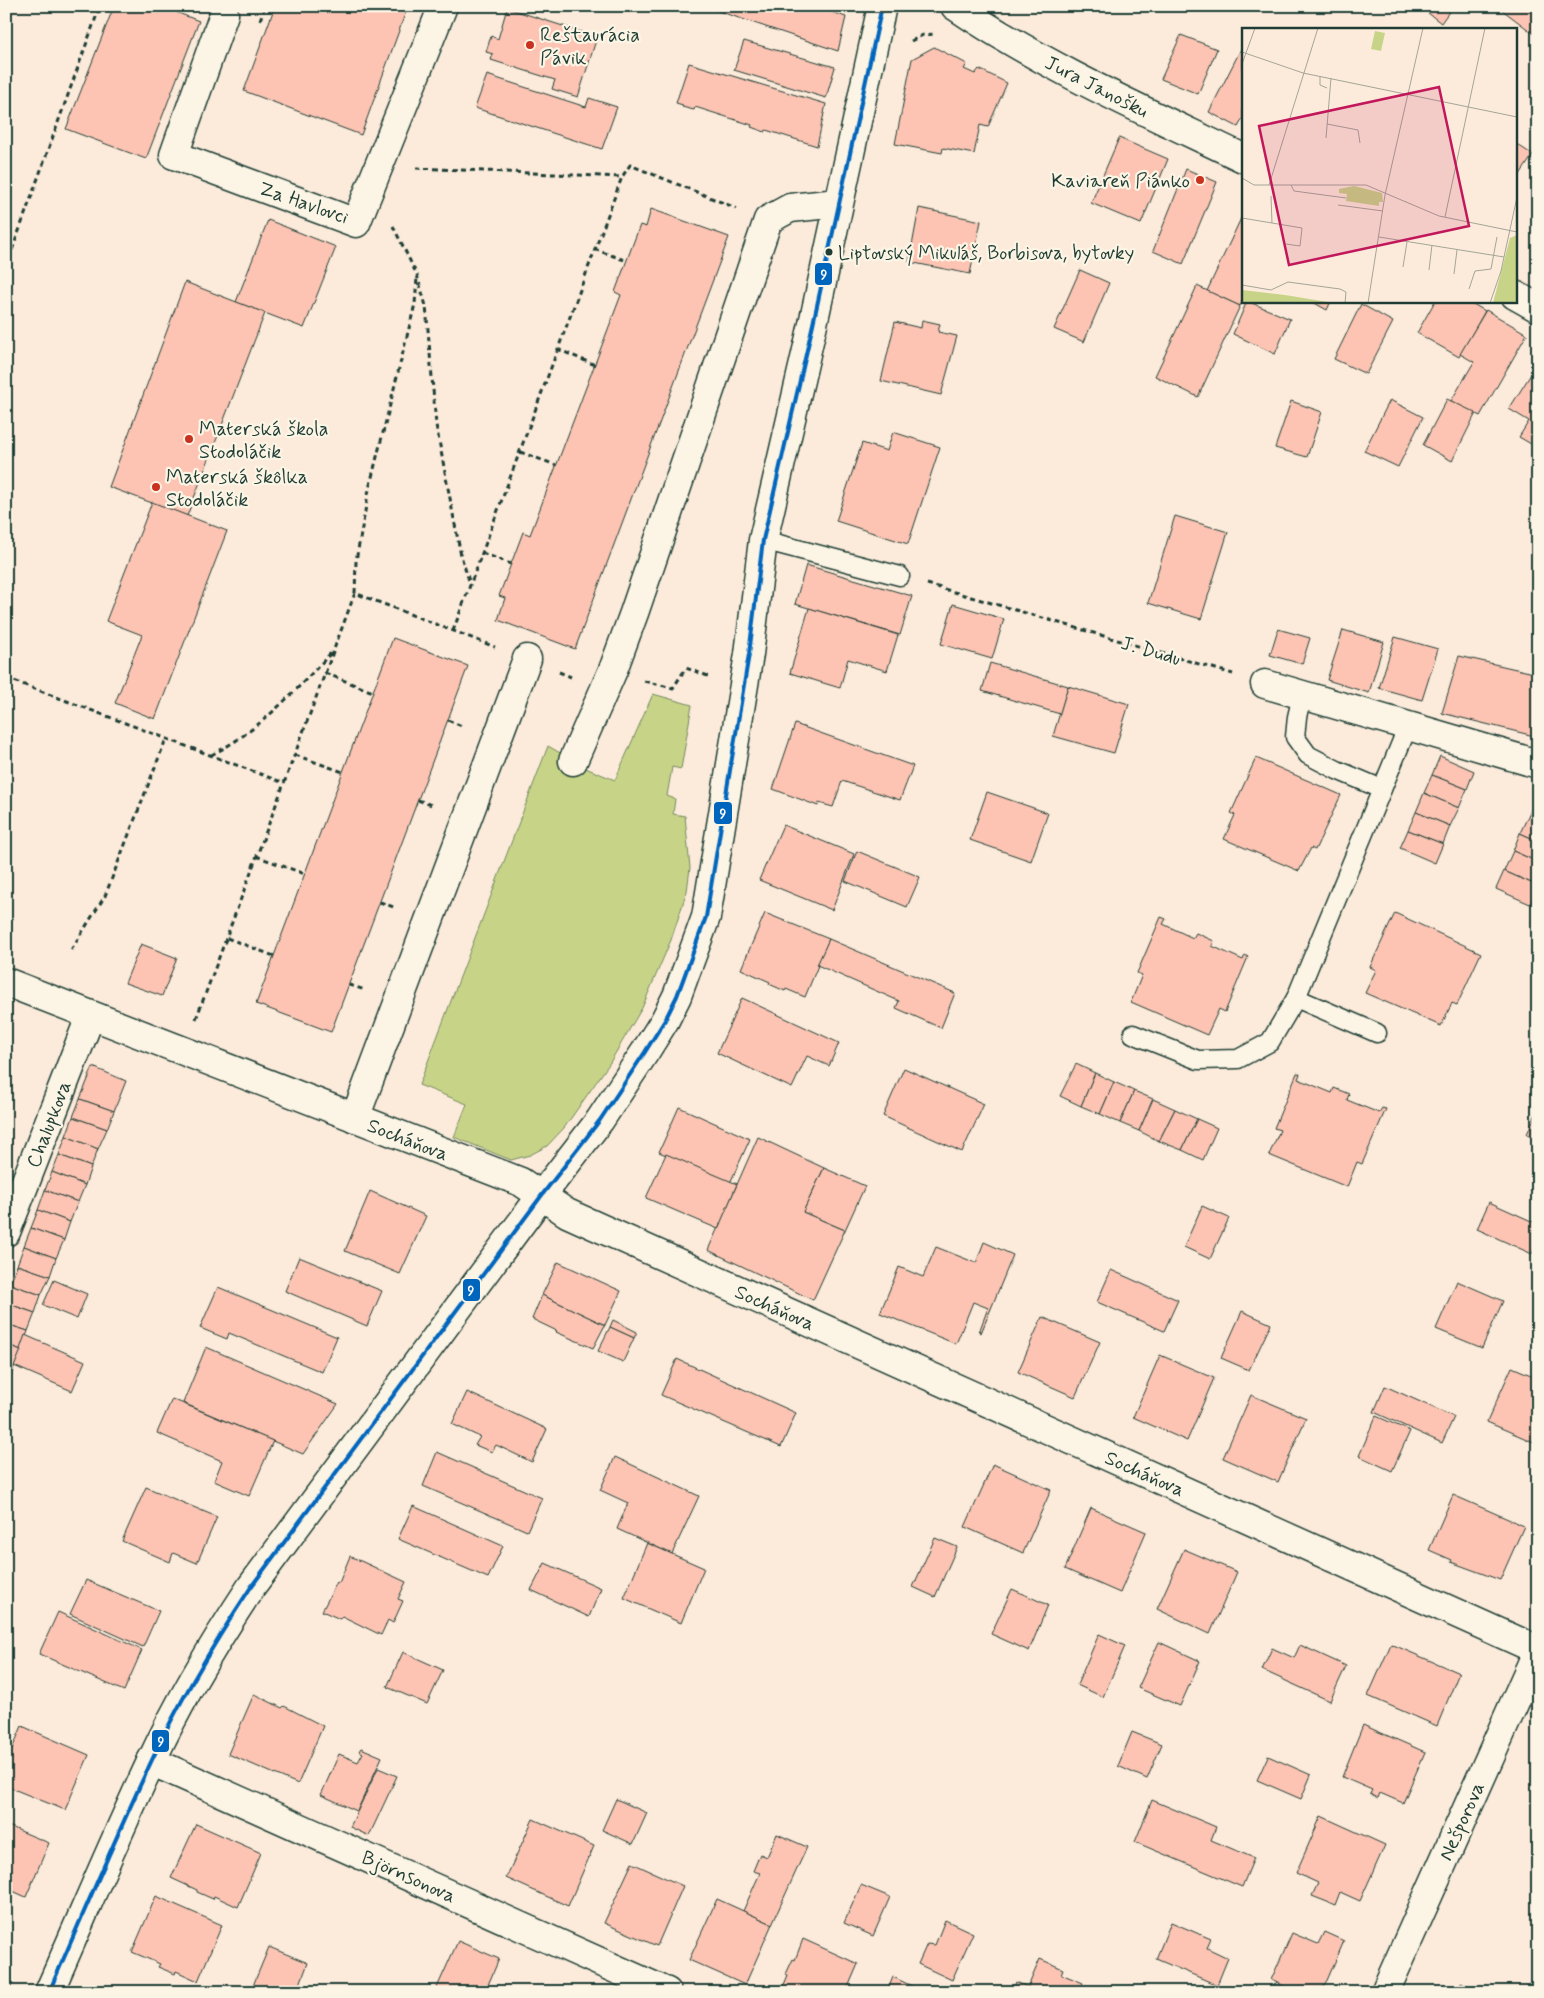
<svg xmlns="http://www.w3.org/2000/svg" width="1544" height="1998" font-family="Mynerve,sans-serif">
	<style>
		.green { fill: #c7d488; stroke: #73885e }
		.building { fill: #fdc4b3; stroke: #1f3d34 }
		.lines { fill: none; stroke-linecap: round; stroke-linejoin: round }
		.service-casing { stroke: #1f3d34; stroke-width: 21 }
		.minor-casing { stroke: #1f3d34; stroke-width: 31 }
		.path { stroke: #1f3d34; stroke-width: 3; stroke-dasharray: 5 4; stroke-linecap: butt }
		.service { stroke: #fcf5e5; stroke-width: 18 }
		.minor { stroke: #fcf5e5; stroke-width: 28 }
		.bus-1-casing { stroke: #fcf5e5; stroke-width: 8 }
		.bus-1 { stroke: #0065bd; stroke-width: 4 }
		.poi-dot { fill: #c8321e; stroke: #fcf5e5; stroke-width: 2 }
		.bus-dot { fill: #1f3d34; stroke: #fcf5e5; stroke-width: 2 }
		.labels { text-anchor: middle; stroke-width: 4.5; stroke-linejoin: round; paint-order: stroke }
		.bus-label { font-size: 19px; fill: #1f3d34; stroke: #fcf5e5; text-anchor: start }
		.poi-label { font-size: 20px; fill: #1f3d34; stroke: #fcf5e5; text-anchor: start }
		.street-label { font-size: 20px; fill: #1f3d34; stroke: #fcf5e5 }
		.inset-road { fill: none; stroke: #a4a598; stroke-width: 1 }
		.view { fill: #c2185b; fill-opacity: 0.15; stroke: #c2185b; stroke-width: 2.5 }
		.inset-edge { fill: none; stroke: #1f3d34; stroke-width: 2.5 }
		.line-badge { stroke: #fcf5e5; stroke-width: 2 }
		.badge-label { font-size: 14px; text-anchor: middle; font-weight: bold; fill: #fff }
	</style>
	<rect width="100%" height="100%" fill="#fcebdb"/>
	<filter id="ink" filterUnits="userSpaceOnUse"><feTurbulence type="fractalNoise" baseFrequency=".02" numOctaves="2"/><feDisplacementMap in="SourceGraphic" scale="10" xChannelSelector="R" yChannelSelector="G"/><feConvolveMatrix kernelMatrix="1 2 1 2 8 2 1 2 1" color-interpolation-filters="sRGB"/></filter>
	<g filter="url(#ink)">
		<!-- green -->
		<polygon class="green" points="653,694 692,705 681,769 672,767 667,796 675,799 673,814 685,816 690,868 687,891 671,940 642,1008 609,1064 564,1128 547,1146 530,1155 511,1160 454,1137 467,1104 419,1085 548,746 588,769 615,780"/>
		<!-- building -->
		<g class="building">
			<polygon points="114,6 160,6 199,21 146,159 66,129"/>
			<polygon points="275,6 408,6 361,135 244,91"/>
			<polygon points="703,6 814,6 846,17 838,51"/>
			<polygon points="1419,6 1453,6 1441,23"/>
			<polygon points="1497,6 1538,6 1538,37"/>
			<polygon points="507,8 597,37 578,97 552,89 555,80 491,60 493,54 486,52 491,36 498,39"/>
			<polygon points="1181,35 1217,49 1198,94 1161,79"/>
			<polygon points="744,41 835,67 826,98 734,70"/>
			<polygon points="1243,45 1243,118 1238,127 1209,112"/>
			<polygon points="934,47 967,64 964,69 975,74 979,69 1007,83 988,127 980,125 974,154 943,148 942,153 895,144 912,59"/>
			<polygon points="689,63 826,104 817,146 766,130 765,132 751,127 752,125 695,107 694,110 682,107 683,105 676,103"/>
			<polygon points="487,75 586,107 589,98 617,107 602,149 475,108"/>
			<polygon points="1119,138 1168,159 1141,224 1091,203"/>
			<polygon points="1515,143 1533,155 1515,182"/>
			<polygon points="1186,169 1217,182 1183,264 1153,251"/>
			<polygon points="919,208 981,221 970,274 909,262"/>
			<polygon points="651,209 729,237 575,649 498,620 505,598 499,596 523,532 530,535 621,295 615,292 640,225 646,227"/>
			<polygon points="1243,214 1243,299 1240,306 1207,291"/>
			<polygon points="268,220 336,247 304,328 236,302"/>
			<polygon points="1080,270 1109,283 1084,342 1054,329"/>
			<polygon points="185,282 265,313 187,516 109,487"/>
			<polygon points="1197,286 1240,306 1198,397 1155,376"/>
			<polygon points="1247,301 1290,319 1275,354 1233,334"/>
			<polygon points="1311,301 1331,301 1327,310"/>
			<polygon points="1435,301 1468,301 1485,311 1459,357 1417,333"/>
			<polygon points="1361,304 1393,322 1366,374 1334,359"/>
			<polygon points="1486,310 1527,334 1480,416 1451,401 1474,362 1460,354"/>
			<polygon points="922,320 940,324 938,332 957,336 941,395 881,381 895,322 921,328"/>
			<polygon points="1538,363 1538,448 1519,437 1529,421 1509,409"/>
			<polygon points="1447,399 1476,413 1452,461 1423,445"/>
			<polygon points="1390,400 1423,417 1398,467 1364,451"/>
			<polygon points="1291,401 1322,412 1307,457 1275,448"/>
			<polygon points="893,432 940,447 908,544 836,521 862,443 887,451"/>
			<polygon points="152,502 227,531 155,719 115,703 142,635 106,621"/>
			<polygon points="1175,516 1228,532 1201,619 1148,603"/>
			<polygon points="806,565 912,596 900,635 795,604"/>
			<polygon points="953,604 1004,619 992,659 941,644"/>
			<polygon points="809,608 898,635 887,671 848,659 840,688 790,673"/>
			<polygon points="1278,629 1310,638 1302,664 1270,655"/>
			<polygon points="1343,630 1384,642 1369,693 1327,680"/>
			<polygon points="1395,637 1438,649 1422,700 1379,688"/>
			<polygon points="393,638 468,666 331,1032 256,1004"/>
			<polygon points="1459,656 1538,674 1538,737 1442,713"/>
			<polygon points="990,663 1068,686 1060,714 982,691"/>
			<polygon points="1068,686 1129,704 1114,753 1053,736"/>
			<polygon points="795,724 913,766 900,800 842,781 833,807 819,803 818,806 773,789"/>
			<polygon points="1440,756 1474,771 1467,789 1432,775"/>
			<polygon points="1256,758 1341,795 1315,850 1311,848 1299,871 1224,839 1235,815 1231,813"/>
			<polygon points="1432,775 1467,789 1459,808 1424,793"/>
			<polygon points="987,792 1048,813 1031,861 970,840"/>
			<polygon points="1424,793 1459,808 1450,826 1416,812"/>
			<polygon points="1537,796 1538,796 1538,819 1529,814"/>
			<polygon points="1416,812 1450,826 1443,844 1408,830"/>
			<polygon points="1529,814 1538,819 1538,841 1520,833"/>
			<polygon points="783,825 854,854 832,910 759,880"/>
			<polygon points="1408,830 1443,844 1435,863 1400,848"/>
			<polygon points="1520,833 1538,841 1538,862 1513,851"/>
			<polygon points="857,851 920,877 907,907 845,881"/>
			<polygon points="1513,851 1538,862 1538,886 1504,871"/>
			<polygon points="1504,871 1538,886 1530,904 1496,889"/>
			<polygon points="765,913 829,939 805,997 786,989 785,991 769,984 770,982 741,969"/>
			<polygon points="1395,913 1481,953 1457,1005 1452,1003 1441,1026 1365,993 1376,970 1370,967"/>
			<polygon points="1161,917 1166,919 1163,924 1193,938 1196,933 1214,941 1212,946 1243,960 1245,955 1248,957 1225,1012 1219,1009 1207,1035 1131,1002 1142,975 1137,973"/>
			<polygon points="829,939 955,993 941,1028 896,1008 899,1001 817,965"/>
			<polygon points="141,944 177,958 162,996 125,983"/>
			<polygon points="742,998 839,1043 829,1066 807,1056 792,1088 717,1053"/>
			<polygon points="1076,1064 1095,1073 1081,1106 1060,1096"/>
			<polygon points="93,1067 126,1081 114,1111 80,1099"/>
			<polygon points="904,1068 984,1104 962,1152 883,1116"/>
			<polygon points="1095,1073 1114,1082 1100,1114 1081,1106"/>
			<polygon points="1297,1073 1300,1074 1298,1079 1332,1093 1334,1088 1349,1094 1347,1100 1379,1113 1382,1108 1386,1109 1362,1164 1357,1162 1347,1187 1269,1155 1280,1130 1274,1128"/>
			<polygon points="1114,1082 1134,1091 1120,1123 1100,1114"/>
			<polygon points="1134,1091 1153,1099 1139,1131 1120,1123"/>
			<polygon points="80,1099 114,1111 107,1129 73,1117"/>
			<polygon points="1153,1099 1175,1109 1159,1141 1139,1131"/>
			<polygon points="679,1107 750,1139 730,1183 659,1152"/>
			<polygon points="1175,1109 1197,1119 1182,1150 1159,1141"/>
			<polygon points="1538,1109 1538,1139 1527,1134"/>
			<polygon points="73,1117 107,1129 98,1149 66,1136"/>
			<polygon points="1197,1119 1217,1128 1203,1160 1182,1150"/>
			<polygon points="66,1136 98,1149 91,1167 59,1155"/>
			<polygon points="758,1137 824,1168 803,1212 845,1230 813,1300 708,1250"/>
			<polygon points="666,1154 737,1184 718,1229 646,1198"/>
			<polygon points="59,1155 91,1167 85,1185 52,1172"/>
			<polygon points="824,1168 865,1186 845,1230 803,1212"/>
			<polygon points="52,1172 85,1185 78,1202 45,1190"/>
			<polygon points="45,1190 78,1202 70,1222 38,1210"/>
			<polygon points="370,1191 426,1216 400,1274 345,1251"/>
			<polygon points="1489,1202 1538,1224 1538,1241 1532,1254 1477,1229"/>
			<polygon points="1202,1206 1229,1218 1210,1259 1184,1247"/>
			<polygon points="38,1210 70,1222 64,1240 31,1228"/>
			<polygon points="31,1228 64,1240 56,1258 24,1246"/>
			<polygon points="984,1242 1013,1255 981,1333 979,1332 988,1308 973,1302 956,1344 880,1313 899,1267 923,1277 936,1247 976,1263"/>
			<polygon points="24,1246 56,1258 50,1276 17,1265"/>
			<polygon points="299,1257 382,1291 367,1326 285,1291"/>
			<polygon points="558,1262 621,1291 605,1325 542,1295"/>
			<polygon points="17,1265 50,1276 41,1295 10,1284"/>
			<polygon points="1111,1270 1178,1300 1164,1331 1097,1302"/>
			<polygon points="54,1280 87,1294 77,1319 43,1305"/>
			<polygon points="1457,1281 1503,1301 1482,1348 1436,1329"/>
			<polygon points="10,1284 41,1295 35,1313 6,1303 6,1293"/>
			<polygon points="218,1287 337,1337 322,1372 229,1333 227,1339 200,1328"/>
			<polygon points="542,1295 605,1325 593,1348 556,1332 557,1331 532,1319"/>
			<polygon points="6,1303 35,1313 28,1331 6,1324"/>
			<polygon points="1242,1311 1271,1324 1249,1370 1221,1358"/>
			<polygon points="1042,1317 1100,1342 1075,1397 1018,1372"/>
			<polygon points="613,1320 637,1332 634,1338 610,1327"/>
			<polygon points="6,1324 28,1331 21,1350 6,1344"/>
			<polygon points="610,1327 634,1338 623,1362 598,1351"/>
			<polygon points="25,1335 85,1361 72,1391 14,1366"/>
			<polygon points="6,1344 21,1350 14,1367 6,1364"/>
			<polygon points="206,1347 338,1404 303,1454 183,1403"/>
			<polygon points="1160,1355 1214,1378 1187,1441 1133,1417"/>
			<polygon points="677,1359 796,1413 781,1447 661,1395"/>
			<polygon points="6,1364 14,1367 7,1386 6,1386"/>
			<polygon points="1512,1367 1538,1378 1538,1444 1487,1422"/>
			<polygon points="1385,1386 1454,1417 1442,1443 1374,1412"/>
			<polygon points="467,1392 547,1429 532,1462 496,1445 492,1452 475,1445 480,1437 452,1424"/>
			<polygon points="1251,1395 1306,1418 1278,1482 1223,1458"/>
			<polygon points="172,1399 273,1441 249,1496 214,1481 222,1461 157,1433"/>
			<polygon points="1376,1416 1410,1431 1392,1471 1359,1456"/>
			<polygon points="437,1452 542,1498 527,1531 423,1486"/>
			<polygon points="615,1457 699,1496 672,1554 617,1529 628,1503 600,1490"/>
			<polygon points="993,1464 1051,1490 1023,1553 965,1527"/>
			<polygon points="146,1487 217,1517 197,1563 173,1553 170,1562 122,1541"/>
			<polygon points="1453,1495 1524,1526 1500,1580 1451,1562 1452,1560 1429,1550"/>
			<polygon points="413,1506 503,1546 488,1578 398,1539"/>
			<polygon points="1091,1508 1146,1532 1120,1593 1065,1569"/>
			<polygon points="935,1538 957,1547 935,1597 913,1587"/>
			<polygon points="647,1543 704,1568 681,1623 624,1598"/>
			<polygon points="1184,1549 1237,1572 1210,1634 1157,1609"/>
			<polygon points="350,1556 406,1582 398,1599 403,1601 393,1623 388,1620 381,1635 342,1616 340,1619 322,1611 337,1582 339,1583"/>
			<polygon points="545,1563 601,1588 589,1617 531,1590"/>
			<polygon points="86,1580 159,1611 143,1647 70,1614"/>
			<polygon points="1012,1589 1048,1605 1029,1651 991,1634"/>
			<polygon points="58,1612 142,1650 124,1691 39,1654"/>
			<polygon points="1099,1634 1125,1646 1103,1697 1077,1685"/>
			<polygon points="1159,1642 1200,1661 1180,1706 1138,1688"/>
			<polygon points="1391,1644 1459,1673 1437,1726 1368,1696"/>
			<polygon points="1300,1645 1346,1666 1330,1701 1262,1670 1272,1648 1294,1658"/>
			<polygon points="403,1652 443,1670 427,1704 387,1687"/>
			<polygon points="254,1694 282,1708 284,1706 323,1726 298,1784 228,1754"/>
			<polygon points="1363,1725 1425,1752 1403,1803 1380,1793 1378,1798 1370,1794 1372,1790 1342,1777"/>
			<polygon points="22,1726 89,1755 65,1810 6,1786 6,1763"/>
			<polygon points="1132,1732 1162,1744 1147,1779 1118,1766"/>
			<polygon points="361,1748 382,1757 357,1811 321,1795 339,1754 358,1762 363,1753 359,1751"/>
			<polygon points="1268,1756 1311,1775 1301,1799 1257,1780"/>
			<polygon points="378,1768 397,1776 369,1836 350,1827"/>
			<polygon points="616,1799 647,1813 633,1844 602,1830"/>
			<polygon points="1152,1800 1216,1827 1211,1840 1254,1858 1242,1887 1135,1842"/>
			<polygon points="1321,1816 1385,1845 1360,1901 1340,1892 1335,1905 1312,1896 1318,1883 1296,1873"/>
			<polygon points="533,1819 594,1846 568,1906 506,1878"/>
			<polygon points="196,1824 261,1853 238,1907 214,1896 213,1899 197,1892 197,1890 171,1878"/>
			<polygon points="6,1825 49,1843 26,1897 6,1888"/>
			<polygon points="777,1834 807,1847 772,1924 743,1911 760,1873 753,1871 760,1854 767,1857"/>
			<polygon points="632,1863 683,1886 657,1946 604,1923"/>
			<polygon points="861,1885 890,1897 873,1936 844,1923"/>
			<polygon points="156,1896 222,1925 198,1981 176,1971 175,1974 158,1967 160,1964 132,1952"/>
			<polygon points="717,1899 772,1924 745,1985 689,1960"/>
			<polygon points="945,1920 973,1933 952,1980 918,1964 927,1944 935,1945"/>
			<polygon points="1171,1922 1211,1939 1207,1948 1228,1958 1217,1985 1156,1959"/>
			<polygon points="1324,1932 1344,1941 1322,1992 1297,1992 1271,1980 1292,1933 1318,1944"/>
			<polygon points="803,1939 858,1964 846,1992 781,1992 788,1975 786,1974 793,1959 795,1960"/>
			<polygon points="458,1941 499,1959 485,1992 435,1992"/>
			<polygon points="269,1947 308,1963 297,1992 262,1992 252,1988"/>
			<polygon points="1040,1959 1063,1969 1061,1974 1083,1983 1079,1992 1012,1992 1016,1982 1028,1987"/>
			<polygon points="893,1977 924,1992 887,1992"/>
			<polygon points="1461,1982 1483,1992 1457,1992"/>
		</g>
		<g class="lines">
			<defs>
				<g id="service">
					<polyline points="763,540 900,576"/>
					<polyline points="1302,695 1297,717 1295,737 1308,755 1337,770 1382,789"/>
					<polyline points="1296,998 1377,1033"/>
					<polyline points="1133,1034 1198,1060 1238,1059 1270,1042 1296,998 1408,726"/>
				</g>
				<g id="minor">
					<path d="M 955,6 C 1045,67 1145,111 1243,158"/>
					<polyline points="224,14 174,155 356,223 443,6"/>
					<polyline points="1515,295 1538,308"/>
					<polyline points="1265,684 1538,764"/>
					<polyline points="573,761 613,670 634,613 768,220 790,208 838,203"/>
					<polyline points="6,982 521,1182 567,1213 1538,1650"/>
					<polyline points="355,1118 527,659"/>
					<polyline points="6,1232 90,1017"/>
					<polyline points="151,1761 667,1992"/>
					<path d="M 49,1992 C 83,1915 115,1838 151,1762 C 179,1701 214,1643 251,1587 L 542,1195 L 600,1120 L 645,1052 L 665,1020 L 677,996 L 706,917 L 749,654 L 763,540 L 813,324 L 882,6"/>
					<polyline points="1385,1992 1538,1650"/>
				</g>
			</defs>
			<!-- service casing -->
			<use href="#service" class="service-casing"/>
			<!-- minor casing -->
			<use href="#minor" class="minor-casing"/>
			<!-- path -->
			<g class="path">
				<polyline points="260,20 265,6"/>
				<polyline points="911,41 923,35 935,34"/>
				<polyline points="416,168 622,177"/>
				<polyline points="393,226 417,275 426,306 436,425 461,556 470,584"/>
				<polyline points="594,249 627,261"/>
				<polyline points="6,267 100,6"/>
				<polyline points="557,349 595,365"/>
				<polyline points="520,452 556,465"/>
				<polyline points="482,553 511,564"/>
				<polyline points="927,584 1233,674"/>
				<polyline points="355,593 356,561 369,489 415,304 417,278"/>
				<polyline points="453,631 622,177 630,165 736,208"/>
				<polyline points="559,672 571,677"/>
				<polyline points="325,673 373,692"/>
				<polyline points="6,678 284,783"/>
				<polyline points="644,681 673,688 686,668 708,676 709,674"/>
				<polyline points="448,720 464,727"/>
				<path d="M 211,755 C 258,732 295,691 331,653"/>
				<polyline points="295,755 343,772"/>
				<polyline points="418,800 434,806"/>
				<polyline points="256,856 305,874"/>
				<polyline points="380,902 396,908"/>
				<polyline points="227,938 274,956"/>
				<polyline points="71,950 105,896 166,739"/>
				<polyline points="349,985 365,990"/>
				<polyline points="196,1019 355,593 495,647"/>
			</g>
			<!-- service -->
			<use href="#service" class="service"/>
			<!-- minor -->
			<use href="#minor" class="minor"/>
			<defs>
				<path id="bus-1" d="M 49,1992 C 83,1915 115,1838 151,1762 C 179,1701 214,1643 251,1587 L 542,1195 L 600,1120 L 645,1052 L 665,1020 L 677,996 L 706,917 L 749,654 L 763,540 L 813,324 L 882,6"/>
			</defs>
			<!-- bus-1 casing -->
			<use href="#bus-1" class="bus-1-casing"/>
			<!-- bus-1 -->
			<use href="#bus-1" class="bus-1"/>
		</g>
	</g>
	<!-- markers -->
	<g class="poi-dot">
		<circle cx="530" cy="45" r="5"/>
		<circle cx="1200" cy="180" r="5"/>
		<circle cx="189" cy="439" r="5"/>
		<circle cx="156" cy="487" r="5"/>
	</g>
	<circle class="bus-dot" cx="829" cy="252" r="4.5"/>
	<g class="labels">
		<!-- bus labels -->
		<g class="bus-label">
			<text x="838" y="259">Liptovský Mikuláš, Borbisova, bytovky</text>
		</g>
		<!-- poi labels -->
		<g class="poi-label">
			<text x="540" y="41">Reštaurácia<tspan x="540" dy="23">Pávik</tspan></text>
			<text x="1190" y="187" text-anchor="end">Kaviareň Piánko</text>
			<text x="199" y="435">Materská škola<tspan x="199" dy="23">Stodoláčik</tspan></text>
			<text x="166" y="483">Materská škôlka<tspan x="166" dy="23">Stodoláčik</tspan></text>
		</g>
		<!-- street labels -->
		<g class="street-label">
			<text transform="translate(1097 86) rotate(27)" y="7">Jura Janošku</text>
			<text transform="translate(304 202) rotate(19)" y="7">Za Havlovci</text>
			<text transform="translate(1151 650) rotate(16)" y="7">J. Dudu</text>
			<text transform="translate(48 1124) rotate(-69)" y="7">Chalupkova</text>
			<text transform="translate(408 1139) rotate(21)" y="7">Socháňova</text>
			<text transform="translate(775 1307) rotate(24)" y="7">Socháňova</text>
			<text transform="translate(1145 1473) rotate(24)" y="7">Socháňova</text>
			<text transform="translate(1461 1821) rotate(-66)" y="7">Nešporova</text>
			<text transform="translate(409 1876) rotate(24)" y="7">Björnsonova</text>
		</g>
	</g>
	<!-- overview -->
	<g transform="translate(1242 28)">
		<rect width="275" height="275" fill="#fcebdb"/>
		<path d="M 133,3 L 143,5 L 139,23 L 129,21 ZM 112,158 L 140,165 L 141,174 L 137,174 L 137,178 L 104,173 L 105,166 L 97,165 L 97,161 ZM 275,207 L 275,275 L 251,275 L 268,210 ZM 0,262 L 43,267 L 92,275 L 0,275 Z" fill="#c7d488"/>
		<path class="inset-road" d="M 0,24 L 61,45 L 275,89M 0,36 L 13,0M 78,48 L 78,57 L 85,60M 85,96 L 116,102 L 118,115M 84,110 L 89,50M 0,150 L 12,157 L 124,157 L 197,188 L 275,204M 27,157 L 76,0M 49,157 L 52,163 L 104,170M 29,168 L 30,195M 96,177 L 141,183M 203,189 L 243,0M 0,190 L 60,200 L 58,218 L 44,216M 137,209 L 262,229M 161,239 L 165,214M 187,242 L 190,217M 212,246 L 215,222M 0,257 L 29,262 L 46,254 L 98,261 L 104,264 L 103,275M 227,261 L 233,243 L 249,241 L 255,209M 126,275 L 143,167 L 181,0M 248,275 L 259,243 L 275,169"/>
		<path class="view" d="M 197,59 L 227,198 L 47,237 L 17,98 Z"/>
		<rect width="275" height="275" class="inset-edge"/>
	</g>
	<g class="line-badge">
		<rect x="814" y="262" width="19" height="24" rx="5" fill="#0065bd"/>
		<rect x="713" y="801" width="20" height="24" rx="5" fill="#0065bd"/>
		<rect x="462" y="1278" width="19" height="24" rx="5" fill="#0065bd"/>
		<rect x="151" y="1729" width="19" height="24" rx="5" fill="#0065bd"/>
	</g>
	<g class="badge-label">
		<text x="824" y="279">9</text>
		<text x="723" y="818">9</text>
		<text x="471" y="1295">9</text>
		<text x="161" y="1746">9</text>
	</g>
	<!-- margin -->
	<rect width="1544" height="1998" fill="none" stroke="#fcf5e5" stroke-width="25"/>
	<rect x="12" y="12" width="1519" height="1973" fill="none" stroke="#1f3d34" stroke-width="2" filter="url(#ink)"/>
</svg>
